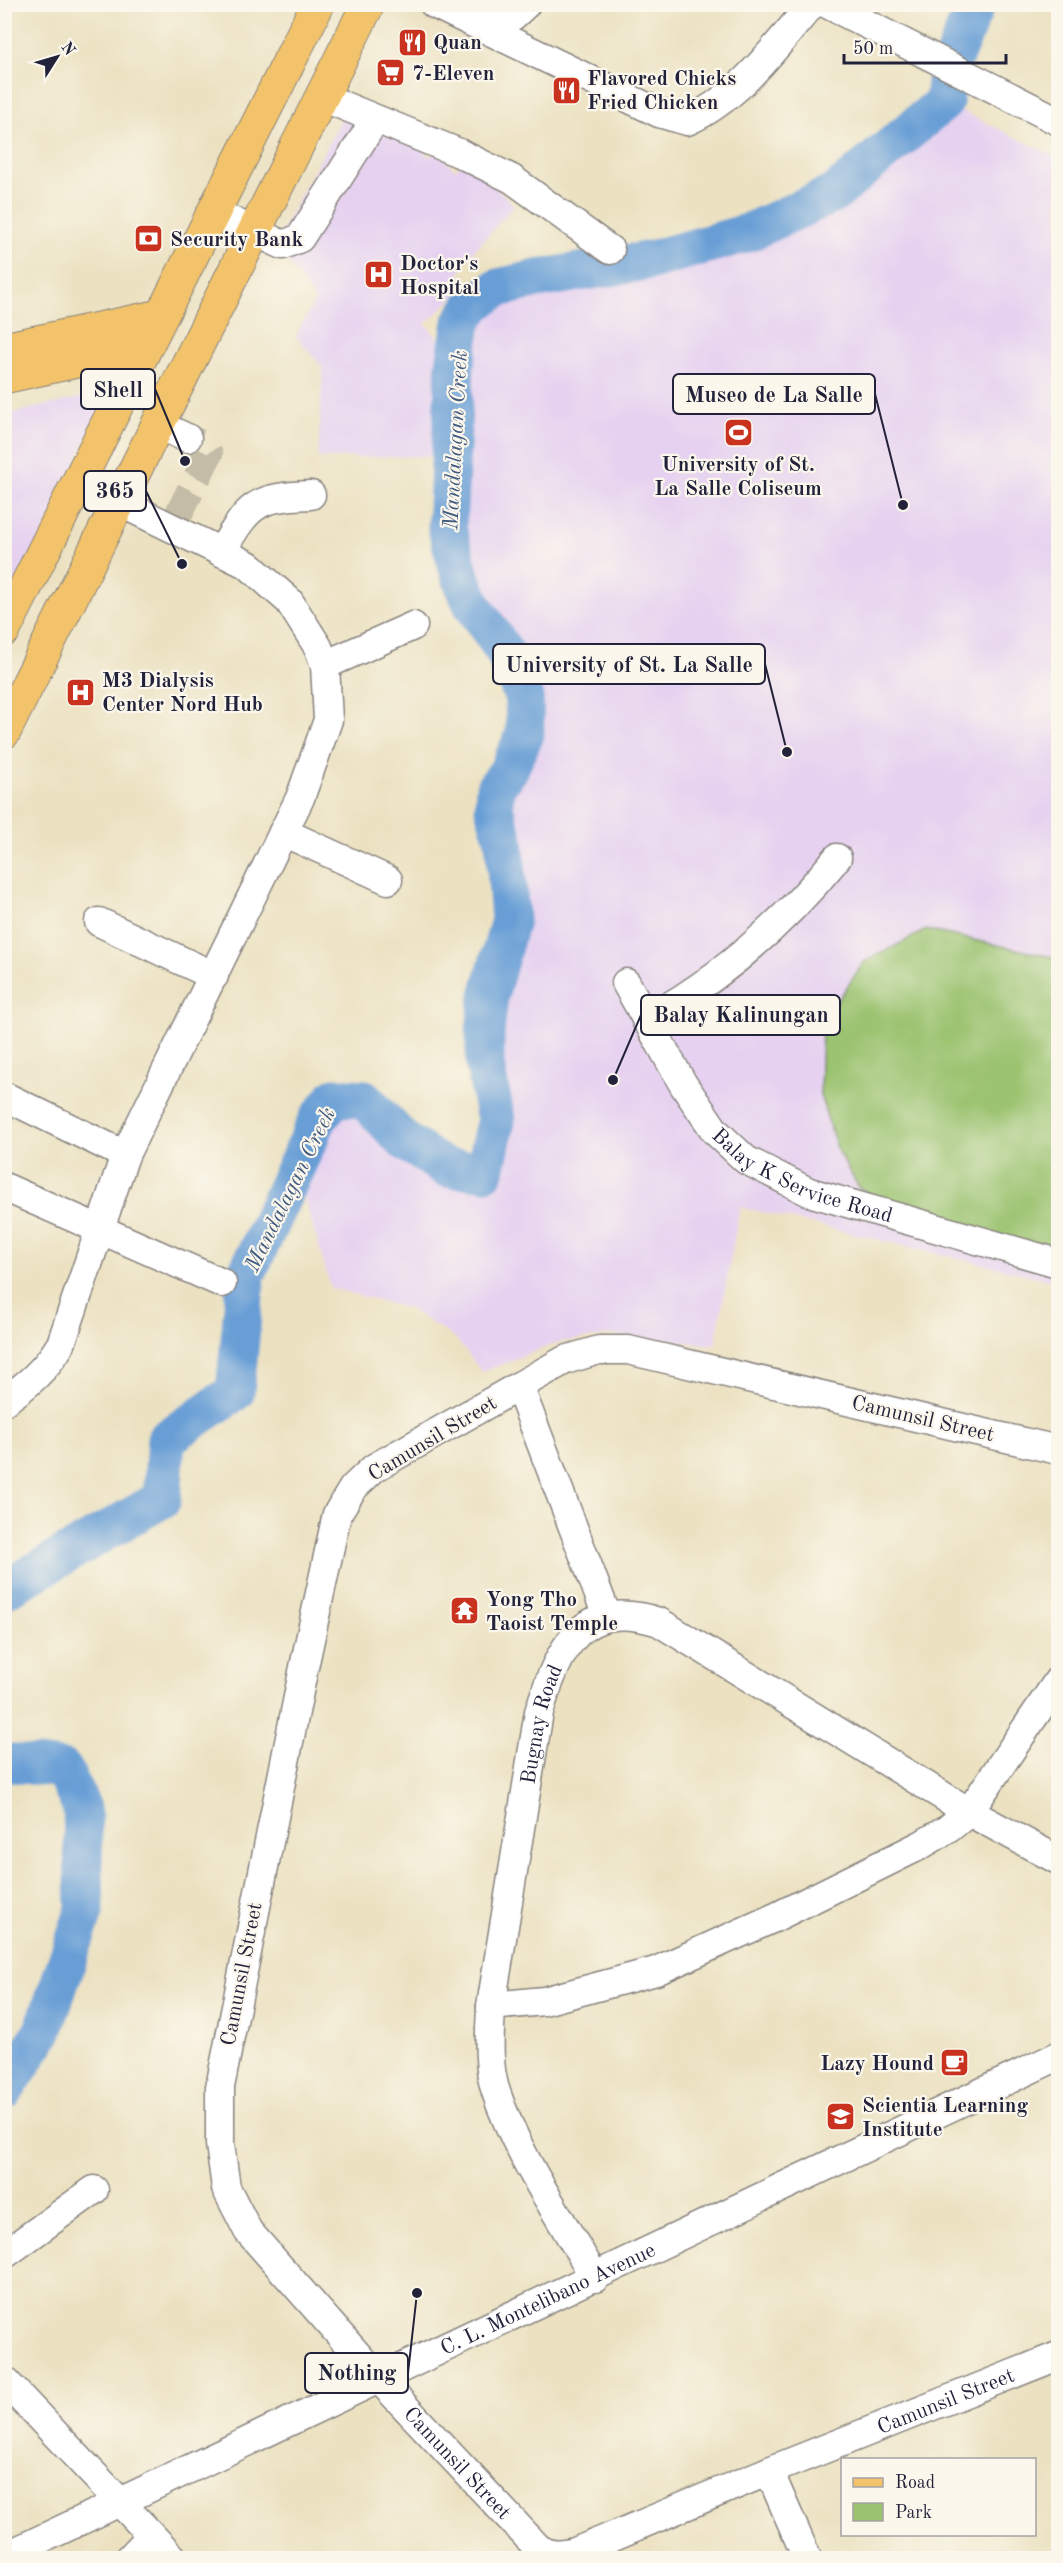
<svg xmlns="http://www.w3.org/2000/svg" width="1063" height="2563" font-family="'Old Standard TT',serif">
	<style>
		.built { fill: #e6d2f0 }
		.green { fill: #9bc36f; stroke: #5e7255; stroke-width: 1.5 }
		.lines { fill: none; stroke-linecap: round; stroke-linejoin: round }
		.river { stroke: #679ed5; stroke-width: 39 }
		.minor-tunnel { stroke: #c4bca7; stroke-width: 28; stroke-dasharray: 28 14; stroke-linecap: butt }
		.minor-casing { stroke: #87827e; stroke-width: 31 }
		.major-casing { stroke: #87827e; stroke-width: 35 }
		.minor { stroke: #fff; stroke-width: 28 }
		.major { stroke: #f2c36a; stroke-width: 33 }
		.labels { text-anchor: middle; stroke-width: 4.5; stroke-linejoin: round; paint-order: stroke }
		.poi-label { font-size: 21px; font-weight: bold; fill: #22223b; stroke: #fbf7ec; text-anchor: start }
		.street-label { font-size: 21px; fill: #22223b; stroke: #fbf7ec }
		.water-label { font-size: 22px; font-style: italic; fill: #415a80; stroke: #fbf7ec }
		.leader { fill: none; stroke: #22223b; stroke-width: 2 }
		.callout-dot { fill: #22223b; stroke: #fbf7ec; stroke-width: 2 }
		.callout { fill: #fbf7ec; stroke: #22223b; stroke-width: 2 }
		.callout-label { font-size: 22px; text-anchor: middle; font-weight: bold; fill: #22223b }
	</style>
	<rect width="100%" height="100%" fill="#fbf7ec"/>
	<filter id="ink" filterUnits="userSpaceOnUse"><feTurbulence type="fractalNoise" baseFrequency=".0167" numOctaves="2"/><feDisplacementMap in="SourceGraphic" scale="12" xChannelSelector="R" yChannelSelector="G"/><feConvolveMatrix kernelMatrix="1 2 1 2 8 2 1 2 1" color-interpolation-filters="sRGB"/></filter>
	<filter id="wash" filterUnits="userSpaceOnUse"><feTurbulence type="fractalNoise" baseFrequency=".008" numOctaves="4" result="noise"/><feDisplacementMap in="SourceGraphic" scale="24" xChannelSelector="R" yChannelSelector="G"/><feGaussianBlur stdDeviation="1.35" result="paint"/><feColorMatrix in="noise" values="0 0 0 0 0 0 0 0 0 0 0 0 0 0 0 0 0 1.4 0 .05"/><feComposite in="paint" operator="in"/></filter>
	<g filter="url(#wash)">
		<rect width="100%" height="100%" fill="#ece2c2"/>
		<!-- built -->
		<g class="built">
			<polygon points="944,102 1058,158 1058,1282 740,1207 715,1345 611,1335 559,1342 482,1372 456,1339 410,1309 331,1288 296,1170 318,1119 335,1097 364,1099 403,1140 446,1168 485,1171 496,1120 485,1065 485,1032 489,996 510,920 504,840 494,808 495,788 508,771 525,734 524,698 504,651 473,606 460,576 447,528 455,365 462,322 474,304 498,288 537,279 651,260 747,233 835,193"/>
			<polygon points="347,109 421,148 429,157 438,152 455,170 462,163 472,165 514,205 462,265 456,295 425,324 451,352 439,456 318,458 323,368 296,336 315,300 275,243"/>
			<polygon points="109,391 5,614 5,415"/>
		</g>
		<!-- green -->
		<polygon class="green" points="926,930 1058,958 1058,1251 895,1208 859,1188 838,1152 820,1095 822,1023 864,962"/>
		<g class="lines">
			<!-- river -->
			<g class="river">
				<polyline points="954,57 976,4"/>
				<polyline points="4,1590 162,1499 166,1439 235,1392 246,1275 318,1119 335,1097 364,1099 403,1140 446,1168 485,1171 496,1120 485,1065 485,1032 489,996 510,920 504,840 494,808 495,788 508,771 525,734 524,698 504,651 473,606 460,576 447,528 455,365 462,322 474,304 498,288 537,279 651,260 747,233 835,193 944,102 946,82"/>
				<polyline points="4,1762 63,1769 82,1808 85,1909 43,2031 4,2091"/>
			</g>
		</g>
	</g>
	<g filter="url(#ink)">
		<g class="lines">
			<!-- minor-tunnel -->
			<polyline class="minor-tunnel" points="178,515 209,454 204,445 187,438"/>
			<defs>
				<g id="minor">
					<path d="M 434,4 L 659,113 L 687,121 C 739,98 775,47 812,4"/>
					<polyline points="489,4 513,16 526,4"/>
					<polyline points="827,4 1058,121"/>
					<polyline points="322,97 459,153 512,179 610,250"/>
					<polyline points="213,212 283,245 300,238 375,120"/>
					<polyline points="159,425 187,438"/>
					<path d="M 221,552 C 249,505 254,497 311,495"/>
					<polyline points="325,665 413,626"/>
					<polyline points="283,832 388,880"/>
					<polyline points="99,922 214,976"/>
					<path id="s1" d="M 626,983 L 683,1084 L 715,1131 L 746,1160 L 809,1192 L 1058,1263"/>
					<path d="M 646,1020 C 721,979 783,924 837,858"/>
					<polyline points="4,1096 125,1155"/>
					<polyline points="4,1187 222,1283"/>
					<polyline points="519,1386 607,1616"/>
					<path d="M 4,1401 C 28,1385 46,1369 61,1344 L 125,1155 L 300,798 L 328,720 L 325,665 L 318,647 L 289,601 L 248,565 L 78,482"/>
					<path id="s2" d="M 1058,1450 L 628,1350 L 599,1350 L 565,1360 L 374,1468 L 353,1488 L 337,1514 L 303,1672 L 220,2087 L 220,2144 L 226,2188 L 248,2231 L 378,2378 L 538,2548 C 551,2557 560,2555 575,2552 L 769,2471 L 1058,2356"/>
					<polyline points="491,2006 544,2001 656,1971 776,1917 921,1845 948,1829 969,1812 1058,1681"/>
					<polyline points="4,2255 94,2190"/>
					<path id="s3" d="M 595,2278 C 561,2218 516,2154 495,2089 C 487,2063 490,2033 491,2006 L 539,1712 C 559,1648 581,1597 659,1622 L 969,1812 L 1058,1860"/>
					<polyline points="4,2380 173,2558"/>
					<polyline points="769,2471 807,2558"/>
					<path id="s4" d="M 4,2557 L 1058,2056"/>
					<polyline points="130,2558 151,2536"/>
				</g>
				<g id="major">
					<polyline points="4,349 161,316"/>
					<polyline points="4,377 146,346"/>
					<polyline points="4,630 318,4"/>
					<polyline points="4,732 368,4"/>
				</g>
			</defs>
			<!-- minor casing -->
			<use href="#minor" class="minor-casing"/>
			<!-- major casing -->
			<use href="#major" class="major-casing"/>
			<!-- minor -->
			<use href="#minor" class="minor"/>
			<!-- major -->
			<use href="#major" class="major"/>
		</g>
	</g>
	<!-- icons -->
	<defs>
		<symbol id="restaurant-square" viewBox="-11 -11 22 22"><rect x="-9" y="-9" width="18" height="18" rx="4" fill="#c8321e" stroke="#fbf7ec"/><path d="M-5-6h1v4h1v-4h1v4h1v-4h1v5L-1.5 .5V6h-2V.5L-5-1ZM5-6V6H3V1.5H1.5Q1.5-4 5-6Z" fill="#fff"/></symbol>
		<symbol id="supermarket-square" viewBox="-11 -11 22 22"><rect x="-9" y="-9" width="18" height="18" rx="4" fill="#c8321e" stroke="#fbf7ec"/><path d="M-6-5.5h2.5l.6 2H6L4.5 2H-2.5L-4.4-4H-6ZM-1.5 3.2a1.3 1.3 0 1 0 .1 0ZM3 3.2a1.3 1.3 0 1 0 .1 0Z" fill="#fff"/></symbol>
		<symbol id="bank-square" viewBox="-11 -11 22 22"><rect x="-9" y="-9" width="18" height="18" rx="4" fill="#c8321e" stroke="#fbf7ec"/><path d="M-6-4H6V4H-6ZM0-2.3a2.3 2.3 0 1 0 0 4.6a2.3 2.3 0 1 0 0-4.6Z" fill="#fff"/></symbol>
		<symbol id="hospital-square" viewBox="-11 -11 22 22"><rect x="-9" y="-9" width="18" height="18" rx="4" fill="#c8321e" stroke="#fbf7ec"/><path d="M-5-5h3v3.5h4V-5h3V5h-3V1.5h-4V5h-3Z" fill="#fff"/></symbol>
		<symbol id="stadium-square" viewBox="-11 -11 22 22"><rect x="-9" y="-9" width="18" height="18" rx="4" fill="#c8321e" stroke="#fbf7ec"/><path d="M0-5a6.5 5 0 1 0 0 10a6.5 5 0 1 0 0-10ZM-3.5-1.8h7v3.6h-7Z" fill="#fff"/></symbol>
		<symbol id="temple-square" viewBox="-11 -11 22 22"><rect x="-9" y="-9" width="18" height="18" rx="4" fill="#c8321e" stroke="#fbf7ec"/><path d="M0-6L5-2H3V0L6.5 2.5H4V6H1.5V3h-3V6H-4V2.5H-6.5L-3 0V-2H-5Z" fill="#fff"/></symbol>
		<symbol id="cafe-square" viewBox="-11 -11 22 22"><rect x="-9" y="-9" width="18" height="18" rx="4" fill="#c8321e" stroke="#fbf7ec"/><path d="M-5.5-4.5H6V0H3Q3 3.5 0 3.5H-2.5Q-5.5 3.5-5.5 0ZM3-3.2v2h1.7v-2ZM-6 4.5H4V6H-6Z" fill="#fff"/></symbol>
		<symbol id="school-square" viewBox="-11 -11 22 22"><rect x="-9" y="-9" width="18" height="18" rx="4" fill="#c8321e" stroke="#fbf7ec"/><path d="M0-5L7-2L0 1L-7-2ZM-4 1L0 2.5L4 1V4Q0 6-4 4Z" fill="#fff"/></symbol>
	</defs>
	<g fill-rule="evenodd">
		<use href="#restaurant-square" x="396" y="26" width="33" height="33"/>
		<use href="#supermarket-square" x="374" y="56" width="33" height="33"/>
		<use href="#restaurant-square" x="550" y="74" width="33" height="33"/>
		<use href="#bank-square" x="132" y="222" width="33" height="33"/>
		<use href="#hospital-square" x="362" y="258" width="33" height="33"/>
		<use href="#stadium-square" x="722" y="416" width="33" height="33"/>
		<use href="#hospital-square" x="64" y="676" width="33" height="33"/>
		<use href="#temple-square" x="448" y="1594" width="33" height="33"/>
		<use href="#cafe-square" x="938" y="2046" width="33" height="33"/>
		<use href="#school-square" x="824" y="2100" width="33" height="33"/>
	</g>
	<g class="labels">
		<!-- poi labels -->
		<g class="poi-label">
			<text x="433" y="49">Quan</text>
			<text x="412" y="80">7-Eleven</text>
			<text x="587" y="85">Flavored Chicks<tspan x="587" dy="24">Fried Chicken</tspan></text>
			<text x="170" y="246">Security Bank</text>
			<text x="400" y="270">Doctor's<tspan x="400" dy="24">Hospital</tspan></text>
			<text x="738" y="471" text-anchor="middle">University of St.<tspan x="738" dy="24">La Salle Coliseum</tspan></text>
			<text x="102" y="687">M3 Dialysis<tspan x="102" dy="24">Center Nord Hub</tspan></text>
			<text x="486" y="1606">Yong Tho<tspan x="486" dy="24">Taoist Temple</tspan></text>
			<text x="934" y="2070" text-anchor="end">Lazy Hound</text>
			<text x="862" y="2112">Scientia Learning<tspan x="862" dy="24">Institute</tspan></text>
		</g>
		<!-- street labels -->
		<g class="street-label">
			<text dy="7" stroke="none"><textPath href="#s1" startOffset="273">Balay K Service Road</textPath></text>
			<text transform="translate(923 1418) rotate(13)" y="7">Camunsil Street</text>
			<text transform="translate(432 1438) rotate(-31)" y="7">Camunsil Street</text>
			<text dy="7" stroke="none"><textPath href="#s3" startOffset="584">Bugnay Road</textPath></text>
			<text transform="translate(241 1974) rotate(-79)" y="7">Camunsil Street</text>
			<text dy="7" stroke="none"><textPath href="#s4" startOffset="602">C. L. Montelibano Avenue</textPath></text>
			<text dy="7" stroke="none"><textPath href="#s2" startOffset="2388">Camunsil Street</textPath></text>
			<text dy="7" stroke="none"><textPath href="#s2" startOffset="1832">Camunsil Street</textPath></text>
		</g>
		<!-- water labels -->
		<g class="water-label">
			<text transform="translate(454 440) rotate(-87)" y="8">Mandalagan Creek</text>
			<text transform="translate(289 1189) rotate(-64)" y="8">Mandalagan Creek</text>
		</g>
	</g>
	<!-- callouts -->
	<path class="leader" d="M185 461L155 389M903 505L875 394M182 564L146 491M787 752L765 664M613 1080L641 1015M417 2293L408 2373"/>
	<g class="callout-dot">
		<circle cx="185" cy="461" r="6"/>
		<circle cx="903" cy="505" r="6"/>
		<circle cx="182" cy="564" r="6"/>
		<circle cx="787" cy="752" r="6"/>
		<circle cx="613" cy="1080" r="6"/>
		<circle cx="417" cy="2293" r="6"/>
	</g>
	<g class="callout">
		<rect x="81" y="369" width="74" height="40" rx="6"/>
		<rect x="673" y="374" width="202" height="40" rx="6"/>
		<rect x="84" y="471" width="62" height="40" rx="6"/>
		<rect x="493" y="644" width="272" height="40" rx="6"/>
		<rect x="641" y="995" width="199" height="40" rx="6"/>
		<rect x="305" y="2353" width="103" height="40" rx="6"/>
	</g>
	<g class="callout-label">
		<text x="118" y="397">Shell</text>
		<text x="774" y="402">Museo de La Salle</text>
		<text x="115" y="498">365</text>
		<text x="629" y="672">University of St. La Salle</text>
		<text x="741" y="1022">Balay Kalinungan</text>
		<text x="357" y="2380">Nothing</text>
	</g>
	<!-- margin -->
	<rect width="1063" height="2563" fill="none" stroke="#fbf7ec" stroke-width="24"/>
	<!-- legend -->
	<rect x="841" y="2458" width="195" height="78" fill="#fbf7ec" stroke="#a4a2a5" stroke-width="1.5"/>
	<rect x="853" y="2478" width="30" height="9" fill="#f2c36a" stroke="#a4a2a5" stroke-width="1.5"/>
	<text x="895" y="2488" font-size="18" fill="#22223b">Road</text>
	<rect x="853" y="2503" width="30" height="18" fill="#9bc36f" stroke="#a4a2a5" stroke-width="1.5"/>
	<text x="895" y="2518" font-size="18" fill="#22223b">Park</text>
	<!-- north arrow -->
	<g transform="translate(57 57) rotate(53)" stroke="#fbf7ec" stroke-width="4.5" paint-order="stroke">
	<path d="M0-4.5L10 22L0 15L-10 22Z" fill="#22223b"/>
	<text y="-9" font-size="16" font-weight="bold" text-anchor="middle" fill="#22223b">N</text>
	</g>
	<!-- scale -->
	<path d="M844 54v9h162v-9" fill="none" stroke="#22223b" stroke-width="3"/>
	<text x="853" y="54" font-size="18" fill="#22223b" stroke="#fbf7ec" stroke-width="4.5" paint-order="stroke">50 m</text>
</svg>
